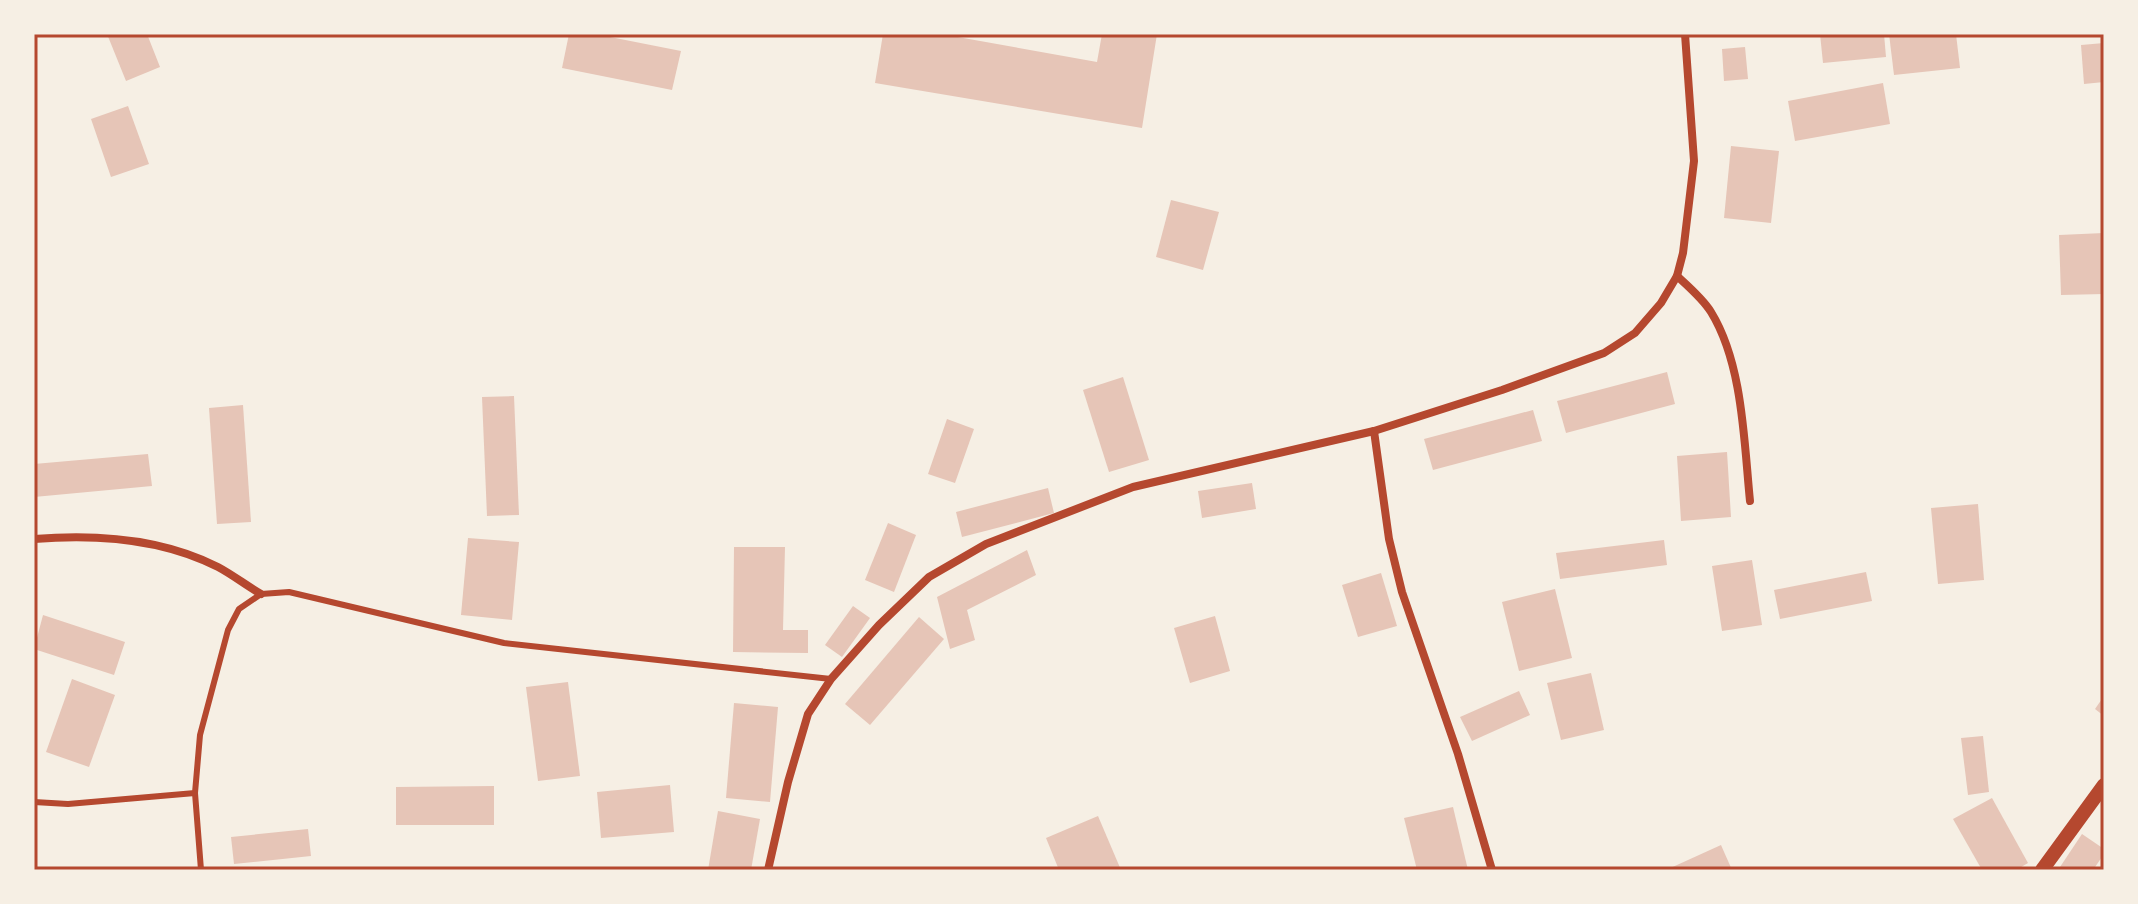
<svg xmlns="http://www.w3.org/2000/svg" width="2138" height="904" font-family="'IBM Plex Sans',sans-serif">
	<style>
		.building { fill: #e6c5b7 }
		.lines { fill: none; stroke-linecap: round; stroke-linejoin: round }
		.service { stroke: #b5482f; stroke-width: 6 }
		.minor { stroke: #b5482f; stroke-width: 8 }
		.tertiary { stroke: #b5482f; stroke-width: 14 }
		.neatline { fill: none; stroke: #b5482f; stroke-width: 3 }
	</style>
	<rect width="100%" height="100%" fill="#f6efe4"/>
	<!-- building -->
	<g class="building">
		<polygon points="107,34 147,34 160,67 126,81"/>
		<polygon points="569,34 595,34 681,51 672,90 562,68"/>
		<polygon points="883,34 941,34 1097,62 1102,34 1157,34 1142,128 875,83"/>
		<polygon points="1820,34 1884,34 1886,57 1823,63"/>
		<polygon points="1889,34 1956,34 1960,68 1894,75"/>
		<polygon points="2104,43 2104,82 2084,84 2081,45"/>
		<polygon points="1745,47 1748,79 1724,81 1722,49"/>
		<polygon points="1883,83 1890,124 1795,141 1788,101"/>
		<polygon points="128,106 149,164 111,177 91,119"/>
		<polygon points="1731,146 1779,151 1771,223 1724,218"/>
		<polygon points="1171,200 1219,212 1203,270 1156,257"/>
		<polygon points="2104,233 2104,294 2061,295 2059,235"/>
		<polygon points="1667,372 1675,404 1566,433 1557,401"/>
		<polygon points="1123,377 1149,460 1109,472 1083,390"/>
		<polygon points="514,396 519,515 487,516 482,397"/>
		<polygon points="243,405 251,522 217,524 209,408"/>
		<polygon points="1533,410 1542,441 1433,470 1424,439"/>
		<polygon points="947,419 974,429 955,483 928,474"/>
		<polygon points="1727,452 1731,517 1681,521 1677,456"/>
		<polygon points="148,454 152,486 34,497 34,464"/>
		<polygon points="1252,483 1256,509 1202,518 1198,491"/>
		<polygon points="1048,488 1054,513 962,537 956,512"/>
		<polygon points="1978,504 1984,580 1938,584 1931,508"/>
		<polygon points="888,523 916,535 894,592 865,580"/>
		<polygon points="468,538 519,542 512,620 461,615"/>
		<polygon points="1664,540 1667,565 1560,579 1556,553"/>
		<polygon points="734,547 785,547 783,630 808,630 808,653 733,652"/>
		<polygon points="1027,550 1036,575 967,610 975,640 950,649 937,597"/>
		<polygon points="1752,560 1762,625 1722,631 1712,566"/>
		<polygon points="1866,572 1872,601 1780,619 1774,590"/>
		<polygon points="1381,573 1397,626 1358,637 1342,585"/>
		<polygon points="1555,589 1572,658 1519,671 1502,602"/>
		<polygon points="853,606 870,618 842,657 825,645"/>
		<polygon points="43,615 125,642 114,675 34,649"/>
		<polygon points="1215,616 1230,671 1190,683 1174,628"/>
		<polygon points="919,617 944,639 870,725 845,704"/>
		<polygon points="1591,673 1604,730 1561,740 1547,683"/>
		<polygon points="72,679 115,695 89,767 46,752"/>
		<polygon points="568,682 580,776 538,781 526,687"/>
		<polygon points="1519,691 1530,715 1472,741 1460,717"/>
		<polygon points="2104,696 2104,716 2095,709"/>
		<polygon points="734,703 778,707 770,802 726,798"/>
		<polygon points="1983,736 1989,792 1968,795 1961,738"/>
		<polygon points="670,785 674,832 601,838 597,792"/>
		<polygon points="494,786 494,825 396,825 396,787"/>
		<polygon points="1992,798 2028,863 2016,870 1982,870 1953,819"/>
		<polygon points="1453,807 1468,870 1417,870 1404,818"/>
		<polygon points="718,811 760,819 751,870 708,870"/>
		<polygon points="1098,816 1121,870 1059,870 1046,838"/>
		<polygon points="308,829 311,856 234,864 231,837"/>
		<polygon points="2082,834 2104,849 2104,854 2093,870 2058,870"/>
		<polygon points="1721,845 1732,870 1666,870"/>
	</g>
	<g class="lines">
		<!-- service -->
		<g class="service">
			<polyline points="195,793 201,870"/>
			<polyline points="34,802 68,804 195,793 200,735 228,630 239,609 261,594 289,592 504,643 831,679"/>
		</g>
		<!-- minor -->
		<g class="minor">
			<path d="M 1677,276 C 1689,287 1703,299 1711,312 C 1743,364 1744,442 1750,501"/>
			<polyline points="1374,431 1389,539 1402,592 1458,754 1492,870"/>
			<path d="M 34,539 C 95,534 163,539 218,567 C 233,575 247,586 261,594"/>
			<polyline points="768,870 788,782 808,714 831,679 879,625 929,577 986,544 1133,487 1374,431 1502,390 1604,353 1635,333 1661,303 1677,276 1683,253 1694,161 1685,34"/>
		</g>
		<!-- tertiary -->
		<polyline class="tertiary" points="2042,870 2104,785"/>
	</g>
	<!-- border -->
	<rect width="2138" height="904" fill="none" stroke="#f6efe4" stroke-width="72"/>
	<rect x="36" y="36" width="2066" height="832" class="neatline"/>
</svg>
